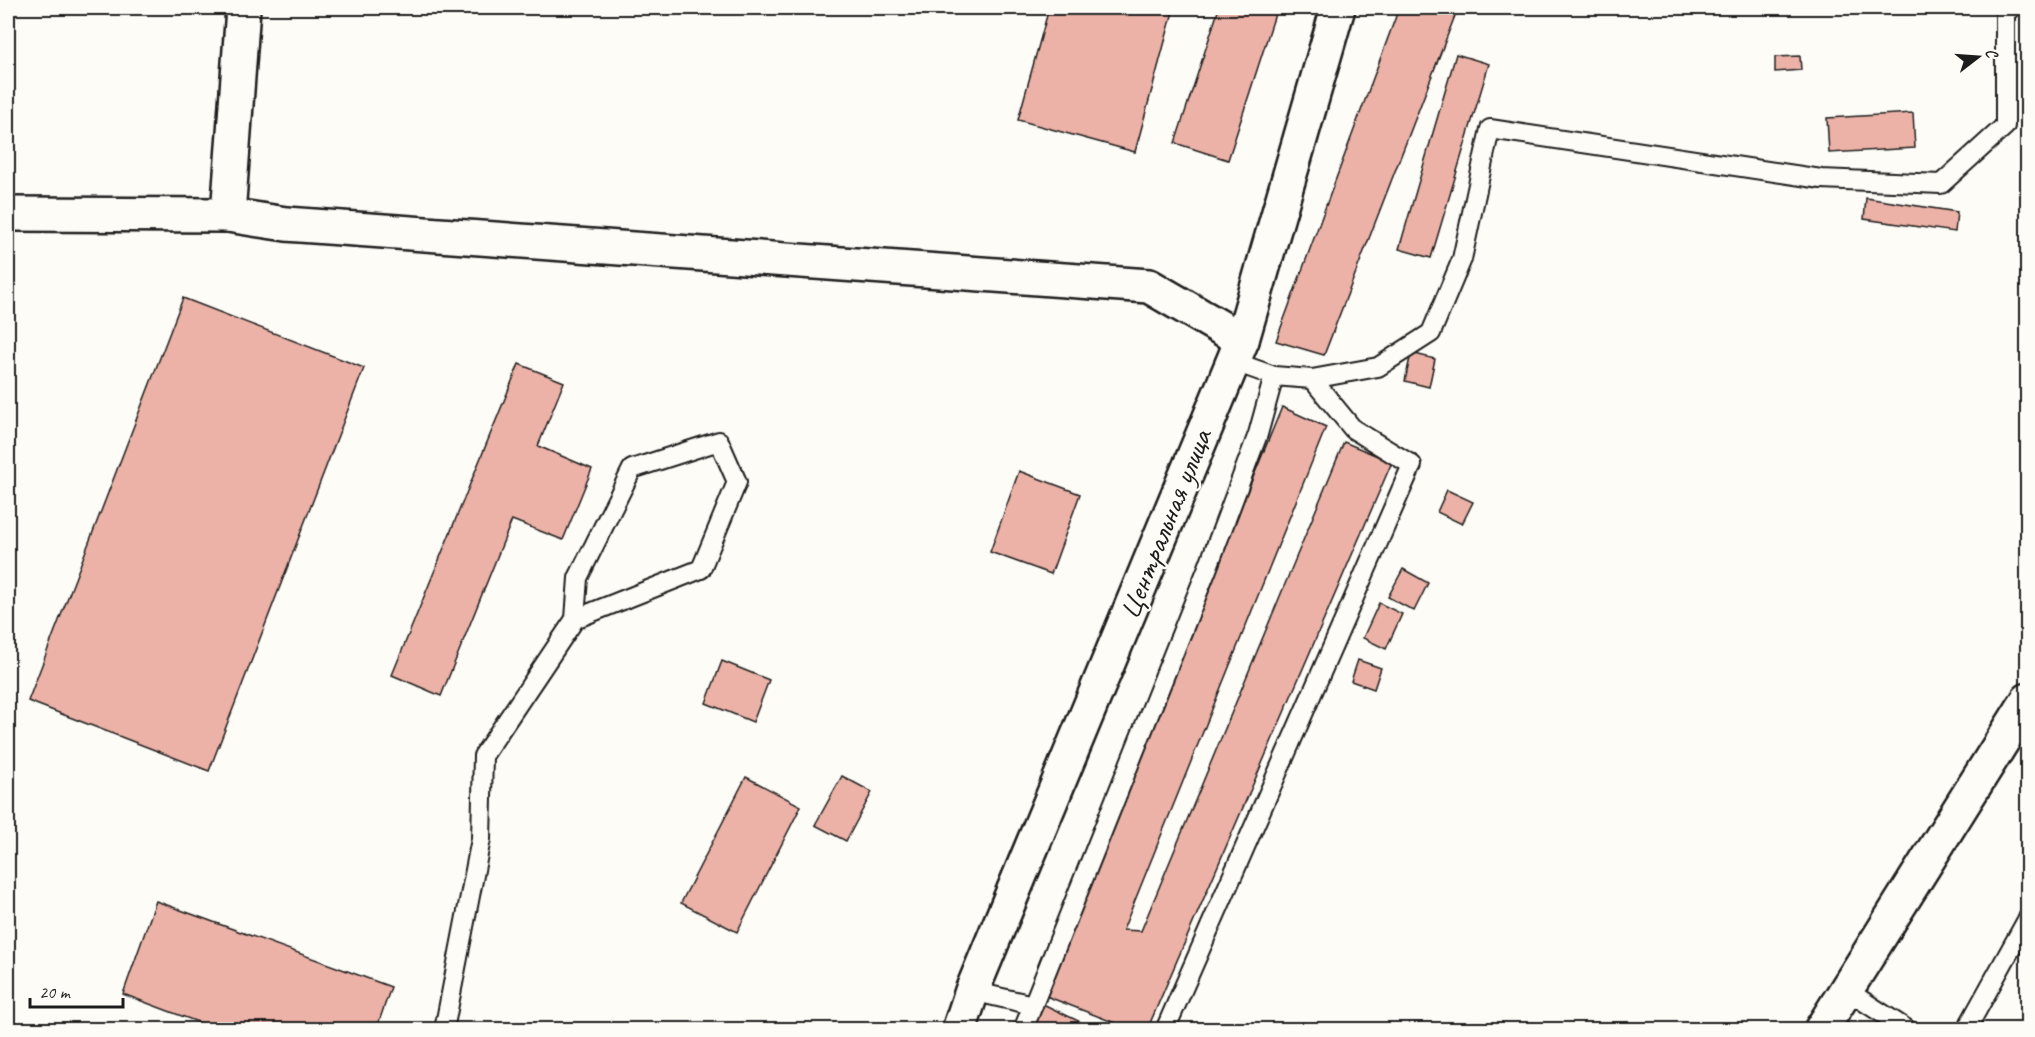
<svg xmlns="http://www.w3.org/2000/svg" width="2035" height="1037" font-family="Caveat,sans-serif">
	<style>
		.building { fill: #ecb2a7; stroke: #1c1c1c; stroke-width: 1.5 }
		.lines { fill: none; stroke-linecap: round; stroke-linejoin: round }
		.lane-casing { stroke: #1c1c1c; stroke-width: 22 }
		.street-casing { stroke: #1c1c1c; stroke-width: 38 }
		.secondary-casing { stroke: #1c1c1c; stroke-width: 38 }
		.lane { stroke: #fdfcf7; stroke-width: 18 }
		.street { stroke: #fdfcf7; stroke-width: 33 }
		.secondary { stroke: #fdfcf7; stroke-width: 33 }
		.labels { text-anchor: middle; stroke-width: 5; stroke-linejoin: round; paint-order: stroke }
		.street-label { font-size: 30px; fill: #1c1c1c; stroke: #fdfcf7 }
	</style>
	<rect width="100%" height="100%" fill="#fdfcf7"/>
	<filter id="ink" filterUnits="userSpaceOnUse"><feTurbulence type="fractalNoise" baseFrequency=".0167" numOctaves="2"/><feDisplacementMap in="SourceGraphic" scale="12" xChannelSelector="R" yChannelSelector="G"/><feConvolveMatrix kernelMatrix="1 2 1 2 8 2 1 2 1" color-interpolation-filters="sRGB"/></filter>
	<g filter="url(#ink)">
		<!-- building -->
		<g class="building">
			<polygon points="1049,8 1174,8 1135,152 1018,120"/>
			<polygon points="1219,8 1277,8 1228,160 1175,143"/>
			<polygon points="1399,8 1458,8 1324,355 1276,341"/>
			<polygon points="1456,54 1489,64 1431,258 1399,249"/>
			<polygon points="1800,56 1801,70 1775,72 1775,57"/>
			<polygon points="1913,113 1915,148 1829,153 1827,118"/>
			<polygon points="1866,198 1957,212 1955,232 1864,219"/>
			<polygon points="183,298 364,368 209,771 28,701"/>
			<polygon points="1411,353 1435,359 1429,387 1405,381"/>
			<polygon points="519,364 564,382 538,446 592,469 563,540 512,520 441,696 392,675"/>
			<polygon points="1282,407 1326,427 1123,930 1141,931 1344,442 1392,462 1147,1030 1133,1030 1041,994"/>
			<polygon points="1019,471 1080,494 1051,574 990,552"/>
			<polygon points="1447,490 1473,502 1462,524 1437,512"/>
			<polygon points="1403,569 1428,583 1414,611 1388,597"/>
			<polygon points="1379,603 1402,614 1386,649 1363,638"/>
			<polygon points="1358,660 1381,668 1374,689 1351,681"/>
			<polygon points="722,661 769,680 753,722 706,703"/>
			<polygon points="842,776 872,792 846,841 815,825"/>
			<polygon points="746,777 801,806 737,932 681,903"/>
			<polygon points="156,901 391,987 376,1030 219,1030 123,994"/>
			<polygon points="1043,1004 1097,1030 1033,1030"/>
		</g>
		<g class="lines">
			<defs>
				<g id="lane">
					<polyline points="1232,361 1274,376 1312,379 1378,367 1431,333 1462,259 1490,129 1821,179 1941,184 2005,126 2005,10 2012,8"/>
					<polyline points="1846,990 1908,1030"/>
					<polyline points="972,991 1033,1005"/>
					<polyline points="444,1030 481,839 483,756 575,619 578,578 632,469 719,441 737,482 701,569 575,619"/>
					<polyline points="1023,1030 1208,567 1258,434 1274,376"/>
					<polyline points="1165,1030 1412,465 1353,429 1312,379"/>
					<polyline points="1966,1030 2028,918"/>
				</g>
				<g id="street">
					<polyline points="8,214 228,215 286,224 1149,286 1242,340"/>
					<polyline points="228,215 243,8"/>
					<polyline points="959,1030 972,991 1242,340 1338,8"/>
				</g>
				<polyline id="secondary" points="1821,1030 2028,700"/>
			</defs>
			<!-- lane casing -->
			<use href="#lane" class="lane-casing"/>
			<!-- street casing -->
			<use href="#street" class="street-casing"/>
			<!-- secondary casing -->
			<use href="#secondary" class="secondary-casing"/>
			<!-- lane -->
			<use href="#lane" class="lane"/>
			<!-- street -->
			<use href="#street" class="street"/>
			<!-- secondary -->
			<use href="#secondary" class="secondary"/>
		</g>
	</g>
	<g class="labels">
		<!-- street labels -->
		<g class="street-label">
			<text transform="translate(1165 524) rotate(-68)" y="10">Центральная улица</text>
		</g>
	</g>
	<!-- margin -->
	<rect width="2035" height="1037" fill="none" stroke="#fdfcf7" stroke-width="30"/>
	<rect x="15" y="15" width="2005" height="1007" fill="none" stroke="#1c1c1c" stroke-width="2" filter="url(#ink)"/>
	<!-- north arrow -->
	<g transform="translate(1978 57) rotate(73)" stroke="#fdfcf7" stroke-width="4.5" paint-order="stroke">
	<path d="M0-4.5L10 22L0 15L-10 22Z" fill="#1c1c1c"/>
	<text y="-9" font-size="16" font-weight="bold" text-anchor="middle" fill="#1c1c1c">С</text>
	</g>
	<!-- scale -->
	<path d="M30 998v9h93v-9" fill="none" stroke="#1c1c1c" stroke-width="3"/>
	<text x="39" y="998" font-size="18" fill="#1c1c1c" stroke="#fdfcf7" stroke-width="4.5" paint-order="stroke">20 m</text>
</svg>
